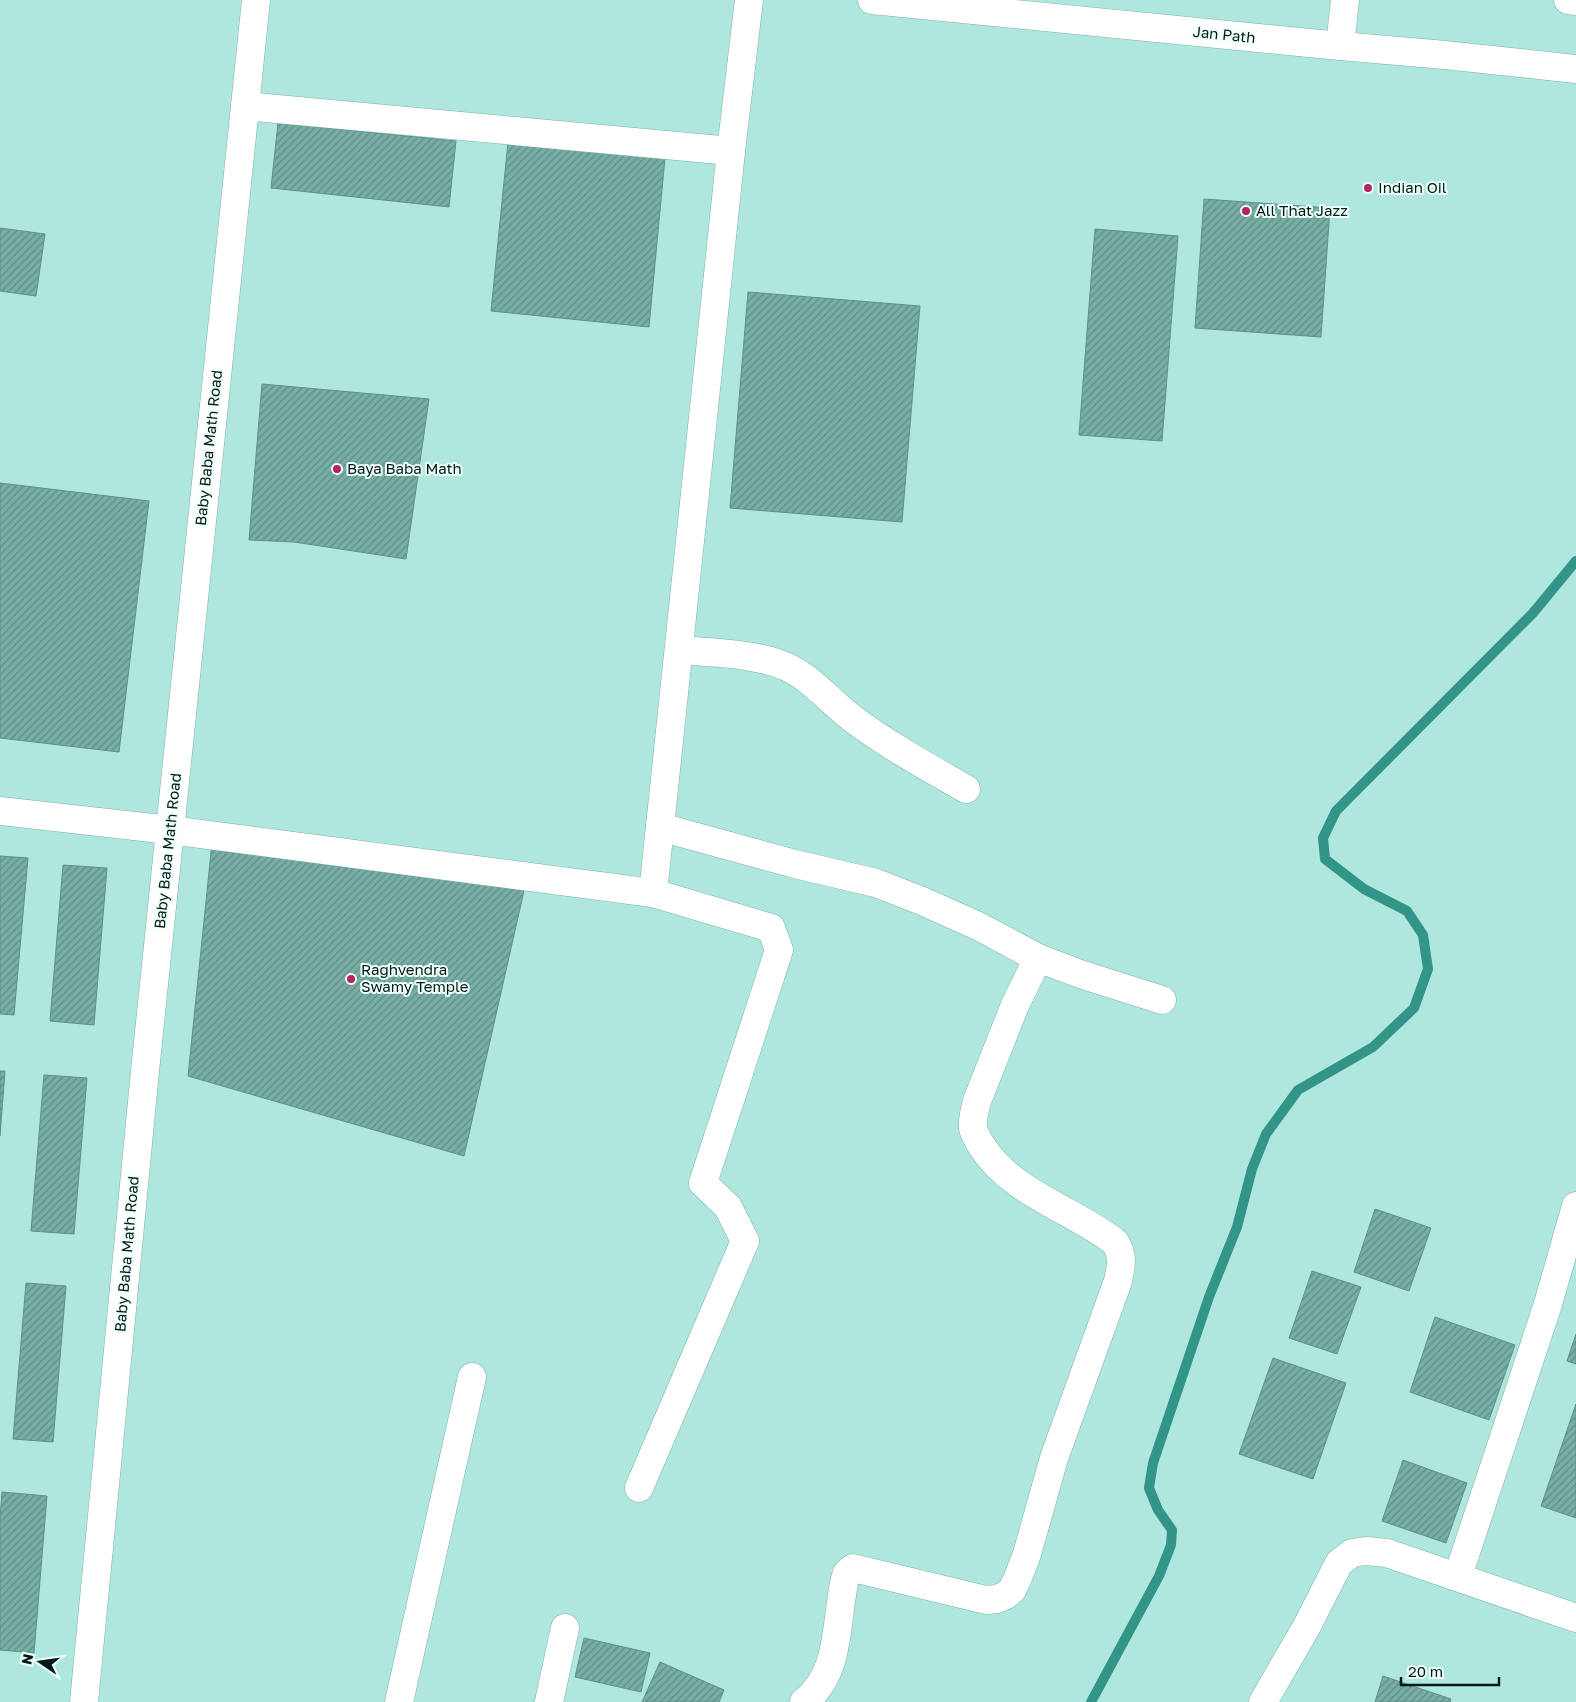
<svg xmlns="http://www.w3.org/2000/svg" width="1576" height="1702" font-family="'Golos Text',sans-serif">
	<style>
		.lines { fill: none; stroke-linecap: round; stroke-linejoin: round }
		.stream { stroke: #339488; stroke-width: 10 }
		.building { fill: url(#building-hatch); stroke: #5b9188 }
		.street-casing { stroke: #7cb3aa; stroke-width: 29 }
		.secondary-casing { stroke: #7cb3aa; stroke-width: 29 }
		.street { stroke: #fff; stroke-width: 28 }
		.secondary { stroke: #fff; stroke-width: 28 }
		.poi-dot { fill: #b3255c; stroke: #effffc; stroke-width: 2 }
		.labels { text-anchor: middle; stroke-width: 4; stroke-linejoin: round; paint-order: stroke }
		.street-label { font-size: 15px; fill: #041a17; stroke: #effffc }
		.poi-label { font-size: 15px; fill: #041a17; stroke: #effffc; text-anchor: start }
	</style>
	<defs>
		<pattern id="building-hatch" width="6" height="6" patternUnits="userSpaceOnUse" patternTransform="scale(1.25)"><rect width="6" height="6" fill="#78aea5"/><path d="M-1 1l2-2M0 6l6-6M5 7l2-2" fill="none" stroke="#608d85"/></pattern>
	</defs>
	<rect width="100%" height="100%" fill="#afe7de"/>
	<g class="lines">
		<!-- stream -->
		<polyline class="stream" points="1091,1702 1159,1576 1171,1545 1172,1530 1158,1510 1149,1488 1153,1463 1209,1297 1237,1227 1252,1169 1266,1134 1298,1090 1373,1047 1414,1008 1428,969 1423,935 1407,911 1364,889 1325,859 1323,838 1336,811 1533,613 1576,561"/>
	</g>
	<!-- building -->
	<g class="building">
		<polygon points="278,123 456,141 449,207 271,188"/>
		<polygon points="508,142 665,158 649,327 491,311"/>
		<polygon points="1204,199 1330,208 1321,337 1195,328"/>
		<polygon points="0,228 45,234 36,296 0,291"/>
		<polygon points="1095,229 1178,236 1162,441 1079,435"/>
		<polygon points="748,292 920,306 902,522 730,508"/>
		<polygon points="262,384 429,399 406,559 294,542 249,540"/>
		<polygon points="0,483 149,501 119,752 0,738"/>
		<polygon points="212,843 526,882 464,1156 188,1076"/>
		<polygon points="0,856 28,858 14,1015 0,1014"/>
		<polygon points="63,865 107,868 94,1025 50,1021"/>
		<polygon points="0,1071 5,1071 0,1136"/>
		<polygon points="44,1075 87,1078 74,1234 31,1231"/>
		<polygon points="1375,1209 1431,1228 1409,1291 1354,1272"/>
		<polygon points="1312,1271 1361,1287 1337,1354 1289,1338"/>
		<polygon points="26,1283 66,1286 53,1442 13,1439"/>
		<polygon points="1435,1317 1515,1345 1489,1420 1410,1392"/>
		<polygon points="1576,1334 1576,1364 1567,1361"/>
		<polygon points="1273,1358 1346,1383 1313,1479 1239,1454"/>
		<polygon points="1576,1404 1576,1518 1541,1506"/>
		<polygon points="1403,1460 1467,1483 1446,1543 1382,1521"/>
		<polygon points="2,1492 47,1496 34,1653 0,1650 0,1518"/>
		<polygon points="584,1638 650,1653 641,1692 575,1677"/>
		<polygon points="660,1662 724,1690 719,1702 642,1702"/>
		<polygon points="1383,1676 1451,1699 1450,1702 1375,1702"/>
	</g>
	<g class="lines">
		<defs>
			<g id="street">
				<polyline points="731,151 749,0"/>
				<path d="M 679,650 C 713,653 756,653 787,667 C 813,679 830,702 853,719 C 889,746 928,767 966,789"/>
				<polyline points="0,811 170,830 653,893 731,151 245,106"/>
				<polyline points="660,827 795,864 876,883 922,901 978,926 1038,958 1080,974 1162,1000"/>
				<polyline points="639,1488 745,1241 728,1207 703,1183 779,950 771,928 653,893"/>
				<polyline points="1458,1576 1548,1304 1576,1206"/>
				<polyline points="399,1702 472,1377"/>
				<polyline points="549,1702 565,1628"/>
				<path d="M 804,1702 C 842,1673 835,1620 845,1579 L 847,1573 L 853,1568 L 986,1600 L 997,1599 L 1006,1595 L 1012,1590 L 1017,1580 L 1027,1554 L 1054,1458 L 1118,1281 C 1121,1266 1124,1256 1115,1242 C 1072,1209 1011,1193 981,1145 C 978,1140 974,1133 973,1128 C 972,1119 975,1109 977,1101 L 1015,1005 L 1038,958"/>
				<polyline points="1263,1702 1307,1626 1339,1563 1352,1553 1366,1551 1387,1553 1576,1618"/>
			</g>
			<g id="secondary">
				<polyline points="872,0 1340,46 1445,55 1576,69"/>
				<polyline points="1568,0 1576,1"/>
				<polyline points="1340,46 1345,0"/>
				<polyline points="84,1702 145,1071 256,0"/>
			</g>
		</defs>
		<!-- street casing -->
		<use href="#street" class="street-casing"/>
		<!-- secondary casing -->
		<use href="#secondary" class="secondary-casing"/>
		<!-- street -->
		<use href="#street" class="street"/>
		<!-- secondary -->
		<use href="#secondary" class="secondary"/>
	</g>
	<!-- markers -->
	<g class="poi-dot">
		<circle cx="1368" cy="188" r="5"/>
		<circle cx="1246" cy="211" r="5"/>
		<circle cx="337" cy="469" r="5"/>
		<circle cx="351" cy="979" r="5"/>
	</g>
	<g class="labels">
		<!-- street labels -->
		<g class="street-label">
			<text transform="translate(1224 35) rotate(6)" y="5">Jan Path</text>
			<text transform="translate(209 448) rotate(-84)" y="5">Baby Baba Math Road</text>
			<text transform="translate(168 851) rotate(-84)" y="5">Baby Baba Math Road</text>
			<text transform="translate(127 1254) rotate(-85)" y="5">Baby Baba Math Road</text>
		</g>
		<!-- poi labels -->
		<g class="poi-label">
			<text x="1378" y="193">Indian Oil</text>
			<text x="1256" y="216">All That Jazz</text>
			<text x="347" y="474">Baya Baba Math</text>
			<text x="361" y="975">Raghvendra<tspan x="361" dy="17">Swamy Temple</tspan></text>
		</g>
	</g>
	<!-- north arrow -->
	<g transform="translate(40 1662) rotate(283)" stroke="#effffc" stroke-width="4" paint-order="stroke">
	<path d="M0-4L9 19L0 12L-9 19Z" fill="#041a17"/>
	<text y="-8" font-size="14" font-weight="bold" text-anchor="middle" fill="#041a17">N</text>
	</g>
	<!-- scale -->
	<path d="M1401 1677v8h98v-8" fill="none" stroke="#041a17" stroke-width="2.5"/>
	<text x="1408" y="1677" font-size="15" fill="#041a17" stroke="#effffc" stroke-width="4" paint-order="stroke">20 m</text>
</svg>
